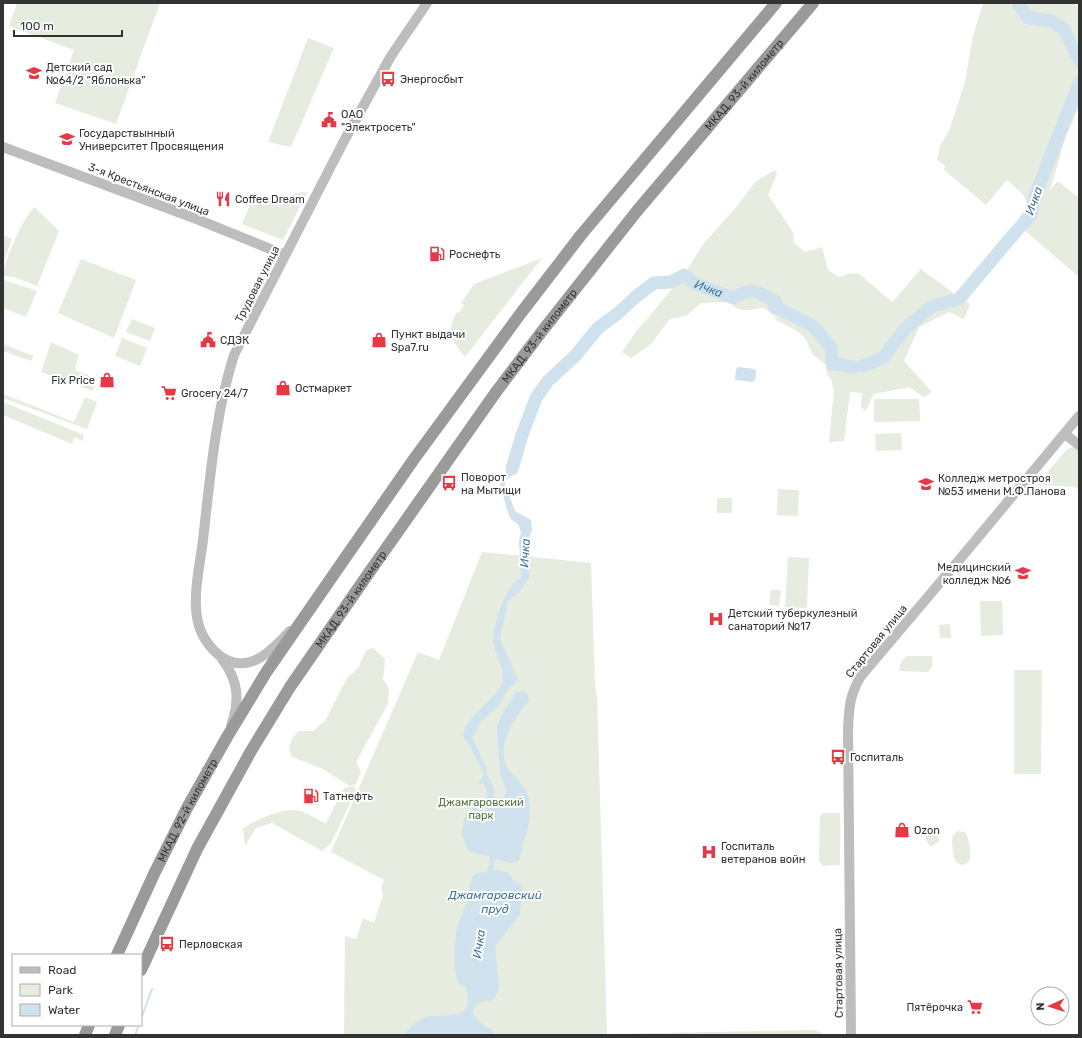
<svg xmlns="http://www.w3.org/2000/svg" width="1082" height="1038" font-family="Rubik,sans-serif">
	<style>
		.green { fill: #e6ecdf }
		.water { fill: #cfe2ee }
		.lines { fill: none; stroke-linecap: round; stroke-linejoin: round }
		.stream { stroke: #cfe2ee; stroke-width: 2 }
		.river { stroke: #cfe2ee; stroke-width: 13 }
		.secondary { stroke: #bdbdbd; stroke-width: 10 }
		.highway { stroke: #9a9a9a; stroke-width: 12 }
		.labels { text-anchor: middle; stroke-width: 4; stroke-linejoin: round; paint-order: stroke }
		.poi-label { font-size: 11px; fill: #333; stroke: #fff; text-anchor: start }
		.street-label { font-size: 11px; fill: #333; stroke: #fff }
		.park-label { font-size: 11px; fill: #56703f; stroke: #fff }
		.water-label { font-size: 12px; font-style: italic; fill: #3f7597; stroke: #fff }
	</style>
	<rect width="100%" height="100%" fill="#fff"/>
	<!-- green -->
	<g class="green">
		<polygon points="17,3 160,3 116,124 55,103 74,50 9,26"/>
		<path d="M 983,3 L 1074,3 L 1079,9 L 1079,108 L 1066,136 L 1050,190 L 1058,181 L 1079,198 L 1079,277 L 1022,228 L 962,297 L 970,304 L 964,319 L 949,312 L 919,327 L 904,361 L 932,392 L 924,397 L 909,387 L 874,394 L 866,410 L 861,408 L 862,393 L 850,392 L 844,441 L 829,442 L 834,391 L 831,379 L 827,374 L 826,365 L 813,355 L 805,338 L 797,331 L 776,320 L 775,316 L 764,308 C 748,309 743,315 729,302 L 701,303 L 687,315 L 669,320 L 651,344 L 631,358 L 622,352 L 636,331 L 648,318 L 685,273 L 704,243 L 738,205 L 756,181 L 775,170 L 777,174 L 768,195 L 793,232 L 794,243 L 805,252 L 822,247 L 828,270 L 839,277 L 849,274 L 858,273 L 892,302 L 921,269 L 957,296 L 1002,242 L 1028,205 L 1023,194 L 1007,180 L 986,205 L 944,170 L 945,166 L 937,160 L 940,146 L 949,131 L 965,82 L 973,36 Z"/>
		<polygon points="308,38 334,48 291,147 268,142"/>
		<polygon points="302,192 307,193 283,240 242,224 254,195 269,201"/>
		<path d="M 34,207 L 59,231 L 37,286 L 14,277 L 3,276 L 3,270 C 11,248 19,225 34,207 Z"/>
		<polygon points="3,235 12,239 3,265"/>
		<path d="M 542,258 L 465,357 C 452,340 445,333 457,312 L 459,313 L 464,305 L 461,303 L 474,284 Z"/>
		<polygon points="81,259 136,280 114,338 58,313"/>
		<polygon points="4,280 37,291 26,317 3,308"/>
		<polygon points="132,319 155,328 150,341 126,332"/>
		<polygon points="122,338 147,348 140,366 115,356"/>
		<polygon points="51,342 79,355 75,370 97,379 93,391 41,372"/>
		<polygon points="3,344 34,356 31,361 3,351"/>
		<polygon points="3,394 74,422 85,397 97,402 87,429 3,398"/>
		<polygon points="874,399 919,399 920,421 874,422"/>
		<polygon points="3,402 84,435 83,441 74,437 72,444 3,415"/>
		<polygon points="901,433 902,450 876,451 875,434"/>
		<polygon points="1075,447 1079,451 1079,491 1075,487 1037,485 1067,449"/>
		<polygon points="778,489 799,490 798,516 777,515"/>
		<rect x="717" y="498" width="15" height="15"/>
		<polygon points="482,552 591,563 595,685 597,697 607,1034 815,1030 825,1035 344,1035 345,936 356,939 363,918 374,923 383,895 381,889 384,880 331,852 418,652 439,660"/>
		<polygon points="788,557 809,558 807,608 785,607"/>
		<polygon points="771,590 781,590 779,606 769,605"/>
		<polygon points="980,601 1002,601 1003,635 981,636"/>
		<polygon points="950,624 951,638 940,638 939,625"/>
		<polygon points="373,648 385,659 383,679 389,688 388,704 356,762 361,772 356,784 350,786 323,769 292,757 289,749 292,739 299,731 313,731 325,721 347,678 358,668 366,650"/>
		<polygon points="907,656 932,656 932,667 928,672 899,671 901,662"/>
		<polygon points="1014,670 1042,670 1041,774 1014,774"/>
		<path d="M 354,786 L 356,791 L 331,843 L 322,851 L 272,823 L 256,828 L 245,846 L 243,828 C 260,819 280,807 300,811 C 309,813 317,820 326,823 L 344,788 Z"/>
		<polygon points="824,813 840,813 840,865 823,866 819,861 820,816"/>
		<polygon points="933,830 940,841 930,847 924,835"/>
		<path d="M 959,831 L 965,832 C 969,837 972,856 969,861 C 967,863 966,864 963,865 L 957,863 C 953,859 951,840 953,835 C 955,833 956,832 959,831 Z"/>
	</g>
	<!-- water -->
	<g class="water">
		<polygon points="738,367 755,369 756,372 755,380 752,382 736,380 735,379 736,369"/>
		<path d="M 516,452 L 519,453 L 513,474 L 506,480 L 505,485 L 515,511 L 531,520 L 532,529 L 529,539 L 528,552 L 529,578 L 520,591 L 508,601 L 500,639 L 518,680 L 507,691 L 498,707 L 479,723 L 476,733 L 472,737 L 486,768 L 487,775 L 491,781 L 494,789 L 493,794 L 494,797 L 503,798 L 507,791 L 500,774 L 497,726 L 501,716 L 516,692 L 523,691 L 528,694 L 529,701 C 515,718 493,748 509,770 C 516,779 527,788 529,800 C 533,820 523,842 519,860 L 511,863 L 495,859 L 493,870 L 507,872 L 515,882 L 523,886 L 520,914 L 495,947 L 499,984 L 498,992 L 493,1000 C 488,1001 481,1001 477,1004 C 465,1014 484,1027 493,1030 L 493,1035 L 404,1035 C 410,1027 416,1021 426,1017 C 439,1013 471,1021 468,998 C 468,994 467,990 465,986 L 460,985 C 451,973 454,936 459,922 C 461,914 466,907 468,899 C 470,889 469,880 476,873 L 486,872 L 488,870 L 490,859 L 489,856 L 474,853 L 468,850 L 462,835 L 464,818 L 470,816 L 473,805 L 480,806 L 485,812 C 489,803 487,792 484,783 L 478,785 L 484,774 L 469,744 C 448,731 492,702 499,689 C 511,666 491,656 493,636 C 495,623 504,594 513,584 C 516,581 519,581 521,576 L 519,541 L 521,532 L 518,524 L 512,520 L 509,516 L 500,484 L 503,478 L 503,475 L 510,469 Z"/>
	</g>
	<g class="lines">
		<!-- stream -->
		<g class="stream">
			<polyline points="141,1019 152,989"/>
			<polyline points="130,1035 131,1035"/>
			<polyline points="135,1035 139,1025"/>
		</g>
		<!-- river -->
		<g class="river">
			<polyline points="1018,3 1028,18 1051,21 1064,29 1079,60"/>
			<polyline points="863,366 883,358 904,330 932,306 959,299 1013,235 1031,215 1035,196 1079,83"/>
			<path id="s1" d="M 512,469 L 522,435 L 536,398 L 548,381 L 575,356 L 598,328 L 617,314 L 638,295 L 654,283 L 671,282 L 684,275 L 694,283 L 733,298 C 755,286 755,291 776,302 L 775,307 L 813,326 L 831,347 L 832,364 L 854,367"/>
		</g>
		<!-- secondary -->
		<g class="secondary">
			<polyline points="3,147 194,218 285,255"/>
			<polyline points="1065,434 1079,445"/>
			<path d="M 290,631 C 275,647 254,671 229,661 C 214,655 201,637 198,622 C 192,597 200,565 203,540 C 210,479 215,415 234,355 L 345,139 L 391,56 L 427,3"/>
			<path d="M 222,659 C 239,681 240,701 231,726"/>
			<path d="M 851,1035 L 848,731 C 849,709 849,696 861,676 L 960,559 L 1079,416"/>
		</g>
		<!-- highway -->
		<g class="highway">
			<path id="s2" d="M 117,955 L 154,874 L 187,808 L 227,737 L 267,671 L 343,561 L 414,459 L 521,313 L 581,235 L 776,3"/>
			<path id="s3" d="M 141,970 L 197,849 L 251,751 L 290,687 L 366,577 L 496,392 L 543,330 L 637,211 L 813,3"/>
			<polyline points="85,1035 89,1025"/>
			<polyline points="115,1035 119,1025"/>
		</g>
	</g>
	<!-- icons -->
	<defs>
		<symbol id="school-bare" viewBox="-9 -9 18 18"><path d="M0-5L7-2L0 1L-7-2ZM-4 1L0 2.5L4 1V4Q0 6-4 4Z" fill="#e63946" stroke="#fff" stroke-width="2.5" paint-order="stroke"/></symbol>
		<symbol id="bus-bare" viewBox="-9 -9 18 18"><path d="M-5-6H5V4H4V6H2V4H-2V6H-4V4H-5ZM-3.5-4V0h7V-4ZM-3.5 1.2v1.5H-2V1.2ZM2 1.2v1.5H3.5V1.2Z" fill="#e63946" stroke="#fff" stroke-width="2.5" paint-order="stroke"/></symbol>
		<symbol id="civic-bare" viewBox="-9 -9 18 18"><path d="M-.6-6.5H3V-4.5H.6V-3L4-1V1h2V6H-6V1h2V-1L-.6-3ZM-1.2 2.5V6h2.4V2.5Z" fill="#e63946" stroke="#fff" stroke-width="2.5" paint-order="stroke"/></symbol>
		<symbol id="university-bare" viewBox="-9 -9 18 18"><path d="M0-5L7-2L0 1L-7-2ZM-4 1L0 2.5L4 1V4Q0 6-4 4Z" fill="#e63946" stroke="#fff" stroke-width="2.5" paint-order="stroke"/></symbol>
		<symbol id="restaurant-bare" viewBox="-9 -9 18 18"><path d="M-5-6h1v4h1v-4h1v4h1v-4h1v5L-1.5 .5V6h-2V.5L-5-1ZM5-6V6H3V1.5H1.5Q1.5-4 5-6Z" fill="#e63946" stroke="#fff" stroke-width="2.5" paint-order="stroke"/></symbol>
		<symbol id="fuel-bare" viewBox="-9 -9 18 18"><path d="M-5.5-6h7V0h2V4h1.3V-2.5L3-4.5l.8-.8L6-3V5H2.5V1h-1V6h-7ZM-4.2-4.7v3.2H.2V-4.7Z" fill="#e63946" stroke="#fff" stroke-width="2.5" paint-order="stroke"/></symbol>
		<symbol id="shop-bare" viewBox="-9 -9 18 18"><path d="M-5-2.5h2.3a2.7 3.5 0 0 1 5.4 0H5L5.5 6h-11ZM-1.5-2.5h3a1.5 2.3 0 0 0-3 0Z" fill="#e63946" stroke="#fff" stroke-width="2.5" paint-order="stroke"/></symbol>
		<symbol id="supermarket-bare" viewBox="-9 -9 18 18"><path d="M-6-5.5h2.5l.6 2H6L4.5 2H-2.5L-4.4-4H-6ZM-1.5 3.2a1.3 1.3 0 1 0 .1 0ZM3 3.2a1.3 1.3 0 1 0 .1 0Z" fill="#e63946" stroke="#fff" stroke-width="2.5" paint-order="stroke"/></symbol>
		<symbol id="hospital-bare" viewBox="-9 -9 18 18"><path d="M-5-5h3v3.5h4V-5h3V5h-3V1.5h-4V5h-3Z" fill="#e63946" stroke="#fff" stroke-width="2.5" paint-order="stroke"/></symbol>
	</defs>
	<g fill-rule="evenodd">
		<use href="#school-bare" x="23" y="62" width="22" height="22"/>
		<use href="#bus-bare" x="377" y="68" width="22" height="22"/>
		<use href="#civic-bare" x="318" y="109" width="22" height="22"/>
		<use href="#university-bare" x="56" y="128" width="22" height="22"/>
		<use href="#restaurant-bare" x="212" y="188" width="22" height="22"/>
		<use href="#fuel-bare" x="426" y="243" width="22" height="22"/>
		<use href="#civic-bare" x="197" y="329" width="22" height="22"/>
		<use href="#shop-bare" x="368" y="329" width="22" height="22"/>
		<use href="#shop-bare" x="96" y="369" width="22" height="22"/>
		<use href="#shop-bare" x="272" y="377" width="22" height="22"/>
		<use href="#supermarket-bare" x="158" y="382" width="22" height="22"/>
		<use href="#bus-bare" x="438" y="472" width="22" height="22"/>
		<use href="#university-bare" x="915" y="473" width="22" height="22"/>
		<use href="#university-bare" x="1012" y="562" width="22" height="22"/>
		<use href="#hospital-bare" x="705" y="608" width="22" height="22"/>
		<use href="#bus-bare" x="827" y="746" width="22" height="22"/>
		<use href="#fuel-bare" x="300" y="785" width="22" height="22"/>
		<use href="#shop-bare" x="891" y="819" width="22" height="22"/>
		<use href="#hospital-bare" x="698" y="841" width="22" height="22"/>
		<use href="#bus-bare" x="156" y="933" width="22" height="22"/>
		<use href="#supermarket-bare" x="964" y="996" width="22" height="22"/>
	</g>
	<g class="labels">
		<!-- poi labels -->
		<g class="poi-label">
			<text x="46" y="71">Детский сад<tspan x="46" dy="13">№64/2 “Яблонька”</tspan></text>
			<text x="400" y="83">Энергосбыт</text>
			<text x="341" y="118">ОАО<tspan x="341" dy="13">"Электросеть"</tspan></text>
			<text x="79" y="137">Государствынный<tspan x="79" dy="13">Университет Просвящения</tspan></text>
			<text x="235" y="203">Сoffee Dream</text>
			<text x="449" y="258">Роснефть</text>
			<text x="391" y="338">Пункт выдачи<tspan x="391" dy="13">Spa7.ru</tspan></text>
			<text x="220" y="344">СДЭК</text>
			<text x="95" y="384" text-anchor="end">Fix Price</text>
			<text x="295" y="392">Остмаркет</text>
			<text x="181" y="397">Grocery 24/7</text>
			<text x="461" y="481">Поворот<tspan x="461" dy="13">на Мытищи</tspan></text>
			<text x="938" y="482">Колледж метростроя<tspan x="938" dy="13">№53 имени М.Ф.Панова</tspan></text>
			<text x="1011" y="571" text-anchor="end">Медицинский<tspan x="1011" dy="13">колледж №6</tspan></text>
			<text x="728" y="617">Детский туберкулезный<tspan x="728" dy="13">санаторий №17</tspan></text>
			<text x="850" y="761">Госпиталь</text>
			<text x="323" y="800">Татнефть</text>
			<text x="914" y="834">Ozon</text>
			<text x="721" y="850">Госпиталь<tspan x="721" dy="13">ветеранов войн</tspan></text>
			<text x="179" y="948">Перловская</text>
			<text x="963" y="1011" text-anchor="end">Пятёрочка</text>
		</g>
		<!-- street labels -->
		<g class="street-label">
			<text dy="4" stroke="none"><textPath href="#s3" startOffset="1075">МКАД, 93-й километр</textPath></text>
			<text transform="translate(149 189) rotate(21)" y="4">3-я Крестьянская улица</text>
			<text transform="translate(257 284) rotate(-63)" y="4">Трудовая улица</text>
			<text dy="4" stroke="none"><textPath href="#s3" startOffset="751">МКАД, 93-й километр</textPath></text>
			<text dy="4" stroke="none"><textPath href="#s3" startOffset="427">МКАД, 93-й километр</textPath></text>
			<text transform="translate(876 641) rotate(-51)" y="4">Стартовая улица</text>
			<text dy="4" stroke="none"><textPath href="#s2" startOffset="161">МКАД, 92-й километр</textPath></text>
			<text transform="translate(838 973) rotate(-91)" y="4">Стартовая улица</text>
		</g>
		<!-- park labels -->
		<g class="park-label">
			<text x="481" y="806">Джамгаровский<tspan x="481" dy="13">парк</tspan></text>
		</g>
		<!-- water labels -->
		<g class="water-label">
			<text transform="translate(1034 201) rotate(-71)" y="4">Ичка</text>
			<text dy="4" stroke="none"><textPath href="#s1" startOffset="301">Ичка</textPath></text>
			<text transform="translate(525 553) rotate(-87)" y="4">Ичка</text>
			<text x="495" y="899">Джамгаровский<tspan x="495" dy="14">пруд</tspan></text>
			<text transform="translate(479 944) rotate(-81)" y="4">Ичка</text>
		</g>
	</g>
	<!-- border -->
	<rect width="1082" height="1038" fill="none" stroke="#333333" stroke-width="8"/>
	<!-- legend -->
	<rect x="12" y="954" width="130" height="72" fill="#ffffff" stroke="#adadad"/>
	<rect x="20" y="967" width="20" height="6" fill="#bdbdbd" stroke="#adadad"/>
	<text x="48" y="974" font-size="12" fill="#333333">Road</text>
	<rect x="20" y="984" width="20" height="12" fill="#e6ecdf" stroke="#adadad"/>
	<text x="48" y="994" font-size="12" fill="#333333">Park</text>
	<rect x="20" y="1004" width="20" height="12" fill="#cfe2ee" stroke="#adadad"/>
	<text x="48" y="1014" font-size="12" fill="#333333">Water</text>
	<!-- north arrow -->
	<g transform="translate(1050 1006) rotate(267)"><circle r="19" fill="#ffffff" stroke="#adadad"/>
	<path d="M0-3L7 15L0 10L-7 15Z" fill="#e63946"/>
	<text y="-6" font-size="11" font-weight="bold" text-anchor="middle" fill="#333333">N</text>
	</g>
	<!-- scale -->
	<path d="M14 30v6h108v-6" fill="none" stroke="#333333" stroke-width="2"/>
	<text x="20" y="30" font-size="12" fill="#333333" stroke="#ffffff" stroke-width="3" paint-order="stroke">100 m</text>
</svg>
